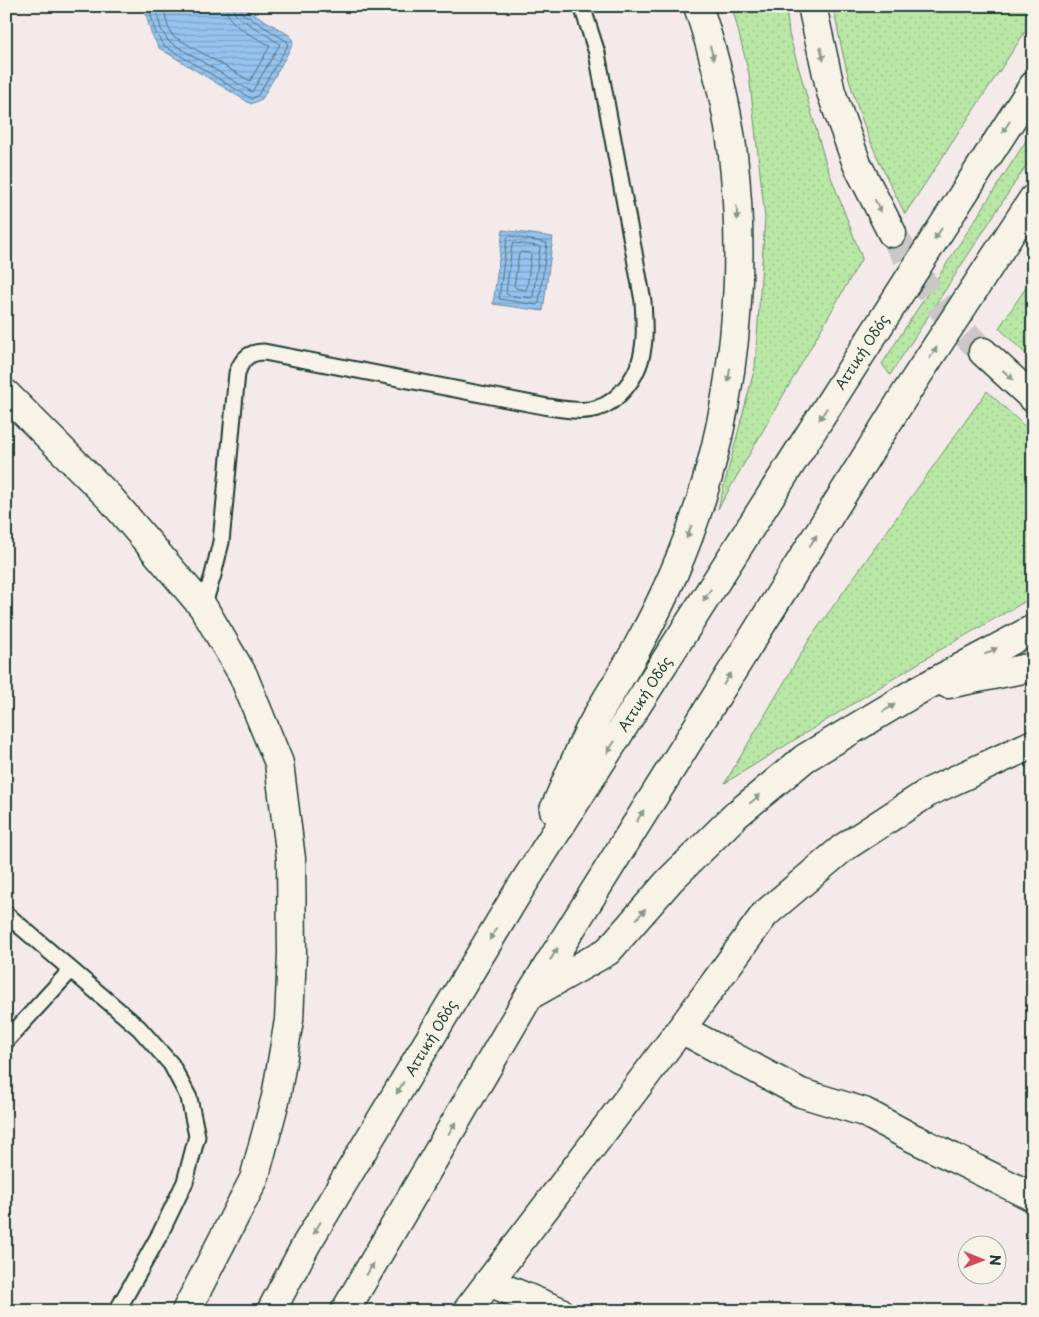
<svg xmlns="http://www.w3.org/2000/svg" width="1039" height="1317" font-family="'Playpen Sans',sans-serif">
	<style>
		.green { fill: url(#green-dots); stroke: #6c926c }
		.water { fill: url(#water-rules); stroke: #668da5 }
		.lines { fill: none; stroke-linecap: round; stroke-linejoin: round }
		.shore { stroke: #4f737f; stroke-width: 1 }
		.motorway-tunnel { stroke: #cac7c6; stroke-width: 28; stroke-dasharray: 28 14; stroke-linecap: butt }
		.service-casing { stroke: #1f3d34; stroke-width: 19 }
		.minor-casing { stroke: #1f3d34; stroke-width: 31 }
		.motorway-casing { stroke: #1f3d34; stroke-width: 31 }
		.service { stroke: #f7f3e8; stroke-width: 15 }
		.minor { stroke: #f7f3e8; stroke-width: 28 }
		.motorway { stroke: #f7f3e8; stroke-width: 28 }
		.motorway-bridge-casing { stroke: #1f3d34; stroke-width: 31; stroke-linecap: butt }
		.motorway-bridge { stroke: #f7f3e8; stroke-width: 28 }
		.oneway { fill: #8b988e }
		.labels { text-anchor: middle; stroke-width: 4; stroke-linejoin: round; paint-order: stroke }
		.street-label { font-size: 14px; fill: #1f3d34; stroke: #f7f3e8 }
	</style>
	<defs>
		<pattern id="green-dots" width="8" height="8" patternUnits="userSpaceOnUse" patternTransform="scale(1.25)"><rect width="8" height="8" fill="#b9e7a5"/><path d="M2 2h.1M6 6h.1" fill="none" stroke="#9fc78f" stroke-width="1.8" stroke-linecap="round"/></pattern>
		<pattern id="water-rules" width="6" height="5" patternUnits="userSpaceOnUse" patternTransform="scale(1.25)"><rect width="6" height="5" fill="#96c3f0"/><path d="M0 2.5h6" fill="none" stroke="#7aa0c3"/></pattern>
	</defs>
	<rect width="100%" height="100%" fill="#f5eaea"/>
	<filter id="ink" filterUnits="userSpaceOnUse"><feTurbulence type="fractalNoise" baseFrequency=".02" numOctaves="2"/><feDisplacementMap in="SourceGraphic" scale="10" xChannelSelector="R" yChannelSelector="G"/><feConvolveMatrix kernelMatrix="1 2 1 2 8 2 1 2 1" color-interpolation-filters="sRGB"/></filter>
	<g filter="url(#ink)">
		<!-- green -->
		<g class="green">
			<polygon points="732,6 786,6 789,34 826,164 862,258 718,509 755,367 765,218 749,74"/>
			<path d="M 833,6 L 1033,6 L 1033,20 L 905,214 C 888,180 871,147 859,111 C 847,77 840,42 833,6 Z"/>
			<polygon points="1033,130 1033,155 890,375 882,364"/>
			<polygon points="1033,277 1033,361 999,328"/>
			<polygon points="987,391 1033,434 1033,597 938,651 725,783 809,640"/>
		</g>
		<!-- water -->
		<g class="water">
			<polygon points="144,6 241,6 289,35 292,39 293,44 262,99 251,104 159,48 151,33"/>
			<polygon points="503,230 553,237 543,311 493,304"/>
		</g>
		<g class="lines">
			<!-- shore -->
			<g class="shore">
				<polyline points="149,6 155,31 163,45 252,99 258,95 287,47 288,42 242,13 240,6"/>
				<polyline points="155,6 161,29 168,41 252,92 280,44 238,17 234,12 233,6"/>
				<path d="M 163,6 L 168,27 L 173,36 L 250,81 L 270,46 C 255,35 227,28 226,6"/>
				<polygon points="510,236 547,243 539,303 537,305 499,299 507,238"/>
				<polygon points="515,243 538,246 540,248 533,296 532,298 508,295 506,293 512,245"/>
				<polygon points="521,252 530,253 531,255 527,288 525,290 516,288 514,286 519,254"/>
			</g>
			<!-- motorway-tunnel -->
			<polyline class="motorway-tunnel" points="892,233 918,276 948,316 983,352"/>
			<defs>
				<g id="service">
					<path d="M 203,607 L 213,575 L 221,542 L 237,373 C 242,359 249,352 264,352 L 548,407 C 563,409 583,413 598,408 C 618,402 636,378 641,358 C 646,339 644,319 643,301 L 597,53 L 582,6"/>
					<polyline points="6,914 139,1028 171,1064 189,1098 197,1136 185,1182 160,1234 117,1311"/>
					<polyline points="6,1041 71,970"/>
				</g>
				<g id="minor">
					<polyline points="6,394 110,498 203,607 243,675 279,763 291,859 292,954 289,1020 276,1097 254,1179 186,1311"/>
					<polyline points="681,1029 801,1093 864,1112 907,1135 1033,1197"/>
					<polyline points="489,1282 559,1311"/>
					<polyline points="467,1311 681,1029 765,914 843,848 929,792 1033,744"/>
				</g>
				<g id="motorway">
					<polyline points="812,6 831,92 857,164 892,233"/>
					<polyline points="964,193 1033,86"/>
					<polyline points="1001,248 1033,199"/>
					<polyline points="983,352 1033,398"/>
					<polyline points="948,684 1033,667"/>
					<path d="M 554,810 C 566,783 577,755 590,729 C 605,700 624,673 639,644 C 651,622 663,598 673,575 C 730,444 749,296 733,155 C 727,104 714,54 698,6"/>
					<polyline points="532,994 608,951 670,880 736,815 805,758 917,691 1033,629"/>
					<polyline points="271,1311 307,1243 518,892 868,343"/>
					<polyline points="345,1311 529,996 906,393"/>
				</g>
			</defs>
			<!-- service casing -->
			<use href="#service" class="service-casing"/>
			<!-- minor casing -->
			<use href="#minor" class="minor-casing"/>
			<!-- motorway casing -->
			<use href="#motorway" class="motorway-casing"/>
			<!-- service -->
			<use href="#service" class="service"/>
			<!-- minor -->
			<use href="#minor" class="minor"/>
			<!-- motorway -->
			<use href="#motorway" class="motorway"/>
			<defs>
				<g id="motorway-bridge">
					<polyline points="868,343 964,193"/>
					<polyline points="906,393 1001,248"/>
				</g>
			</defs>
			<!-- motorway-bridge casing -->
			<use href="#motorway-bridge" class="motorway-bridge-casing"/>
			<!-- motorway-bridge -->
			<use href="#motorway-bridge" class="motorway-bridge"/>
		</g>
		<!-- one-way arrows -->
		<defs><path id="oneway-solid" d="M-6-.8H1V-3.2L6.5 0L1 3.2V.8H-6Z" transform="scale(1.25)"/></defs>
		<g class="oneway">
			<use href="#oneway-solid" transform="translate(712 53) rotate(75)"/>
			<use href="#oneway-solid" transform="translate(822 54) rotate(77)"/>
			<use href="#oneway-solid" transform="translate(1006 127) rotate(123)"/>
			<use href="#oneway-solid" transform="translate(878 206) rotate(63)"/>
			<use href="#oneway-solid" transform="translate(737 213) rotate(86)"/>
			<use href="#oneway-solid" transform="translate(938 234) rotate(123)"/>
			<use href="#oneway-solid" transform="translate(933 353) rotate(-57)"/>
			<use href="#oneway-solid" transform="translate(729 375) rotate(99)"/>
			<use href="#oneway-solid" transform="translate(1008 375) rotate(42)"/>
			<use href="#oneway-solid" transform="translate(823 414) rotate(123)"/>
			<use href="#oneway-solid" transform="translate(689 532) rotate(111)"/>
			<use href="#oneway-solid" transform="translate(813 541) rotate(-58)"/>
			<use href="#oneway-solid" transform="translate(707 595) rotate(123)"/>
			<use href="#oneway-solid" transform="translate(991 651) rotate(-28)"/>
			<use href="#oneway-solid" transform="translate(727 679) rotate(-58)"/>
			<use href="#oneway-solid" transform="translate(889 708) rotate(-31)"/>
			<use href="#oneway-solid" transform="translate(611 747) rotate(123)"/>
			<use href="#oneway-solid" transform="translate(755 799) rotate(-40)"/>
			<use href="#oneway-solid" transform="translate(640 816) rotate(-58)"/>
			<use href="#oneway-solid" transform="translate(641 914) rotate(-49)"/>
			<use href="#oneway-solid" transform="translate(493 934) rotate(121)"/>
			<use href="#oneway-solid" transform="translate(554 954) rotate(-58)"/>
			<use href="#oneway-solid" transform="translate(400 1088) rotate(121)"/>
			<use href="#oneway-solid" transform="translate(452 1128) rotate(-60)"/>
			<use href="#oneway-solid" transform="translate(317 1228) rotate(121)"/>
			<use href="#oneway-solid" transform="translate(370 1269) rotate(-60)"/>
		</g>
	</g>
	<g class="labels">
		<!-- street labels -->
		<g class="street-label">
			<text transform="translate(862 352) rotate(-57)" y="5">Αττική Οδός</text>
			<text transform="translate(645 694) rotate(-57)" y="5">Αττική Οδός</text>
			<text transform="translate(431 1038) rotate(-59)" y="5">Αττική Οδός</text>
		</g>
	</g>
	<!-- margin -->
	<rect width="1039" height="1317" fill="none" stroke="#f7f3e8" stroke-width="25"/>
	<rect x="12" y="12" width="1014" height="1292" fill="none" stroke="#1f3d34" stroke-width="2" filter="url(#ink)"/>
	<!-- north arrow -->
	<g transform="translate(982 1260) rotate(91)"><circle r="24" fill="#f7f3e8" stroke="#a1aaa0"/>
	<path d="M0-4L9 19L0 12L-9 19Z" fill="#d1495b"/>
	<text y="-8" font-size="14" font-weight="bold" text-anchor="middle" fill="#1f3d34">N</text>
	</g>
</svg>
